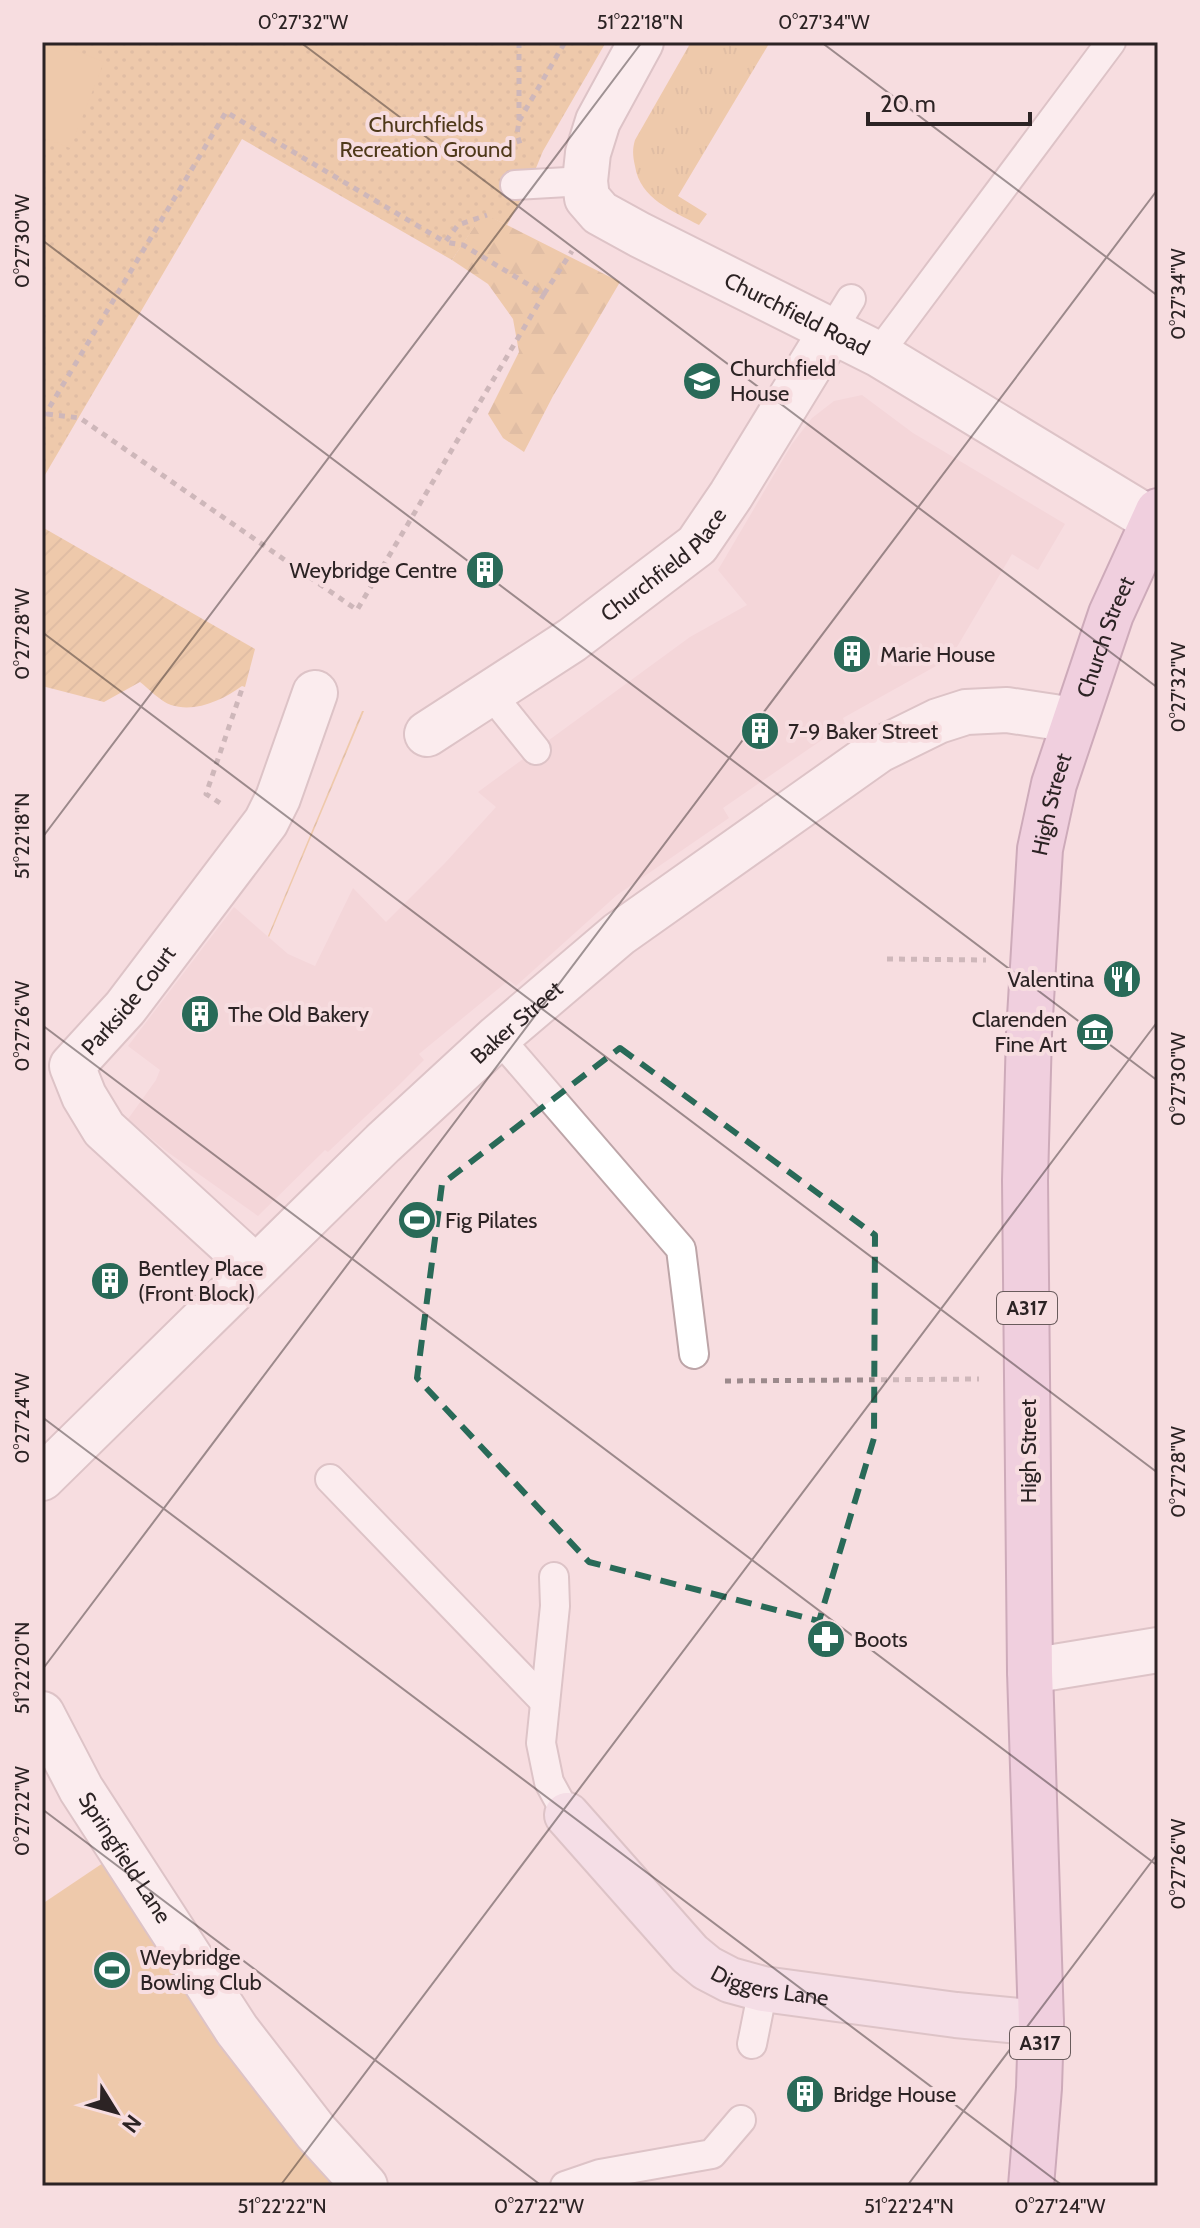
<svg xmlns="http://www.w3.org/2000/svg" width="1200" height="2228" font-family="Cabin,sans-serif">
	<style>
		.built { fill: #efced1 }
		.grass { fill: url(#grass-tufts) }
		.forest { fill: url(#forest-firs) }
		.park { fill: url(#park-dots) }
		.garden { fill: url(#garden-furrows) }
		.pitch { fill: #e3b16a }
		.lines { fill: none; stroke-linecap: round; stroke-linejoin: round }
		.lane-casing { stroke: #bda5a8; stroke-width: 32 }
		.street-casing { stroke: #bda5a8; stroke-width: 48 }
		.secondary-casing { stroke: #bda5a8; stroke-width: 48 }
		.primary-casing { stroke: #9a6d8b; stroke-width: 48 }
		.path { stroke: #9c8a8c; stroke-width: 5; stroke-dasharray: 6 6; stroke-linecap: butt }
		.lane { stroke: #fff; stroke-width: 28 }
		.street { stroke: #fff; stroke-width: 44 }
		.secondary { stroke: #f2dfed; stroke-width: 44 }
		.primary { stroke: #e6bfdb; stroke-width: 44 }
		.marked { fill: none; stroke: #296a58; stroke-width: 6; stroke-dasharray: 16 10; stroke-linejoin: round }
		.ticks { fill: none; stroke: #2c2324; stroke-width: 2; stroke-opacity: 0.45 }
		.labels { text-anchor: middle; stroke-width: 8; stroke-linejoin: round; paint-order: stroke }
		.shield { fill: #f7dde0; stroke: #695b5c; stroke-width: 2 }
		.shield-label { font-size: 20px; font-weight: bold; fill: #2c2324 }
		.park-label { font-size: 22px; fill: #4f391a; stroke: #f7dde0 }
		.street-label { font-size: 22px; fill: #2c2324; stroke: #f7dde0 }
		.poi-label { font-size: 22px; fill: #2c2324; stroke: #f7dde0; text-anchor: start }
		.neatline { fill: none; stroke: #2c2324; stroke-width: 3 }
		.ticks-label { font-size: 20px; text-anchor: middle; fill: #2c2324 }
	</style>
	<defs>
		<pattern id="grass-tufts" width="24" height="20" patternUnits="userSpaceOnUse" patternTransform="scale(2)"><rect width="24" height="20" fill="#e3b16a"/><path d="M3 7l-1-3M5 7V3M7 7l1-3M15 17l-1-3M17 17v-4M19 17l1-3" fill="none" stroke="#c3985c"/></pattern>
		<pattern id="forest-firs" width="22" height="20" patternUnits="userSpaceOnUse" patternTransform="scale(2)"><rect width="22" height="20" fill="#e3b16a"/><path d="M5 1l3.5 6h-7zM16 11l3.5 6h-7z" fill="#c3985c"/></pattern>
		<pattern id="park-dots" width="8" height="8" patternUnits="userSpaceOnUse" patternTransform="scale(2)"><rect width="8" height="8" fill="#e3b16a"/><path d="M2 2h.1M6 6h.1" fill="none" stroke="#c3985c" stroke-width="1.8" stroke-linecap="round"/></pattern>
		<pattern id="garden-furrows" width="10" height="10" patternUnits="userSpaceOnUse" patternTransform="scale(2)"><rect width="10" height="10" fill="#e3b16a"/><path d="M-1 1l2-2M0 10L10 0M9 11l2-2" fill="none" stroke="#c3985c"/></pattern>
	</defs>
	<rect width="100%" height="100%" fill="#f7dde0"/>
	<!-- built -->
	<polygon class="built" points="862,395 913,433 1065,524 1038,570 1012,554 948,662 945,661 843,718 845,724 723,808 729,818 617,895 516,986 509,980 419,1054 424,1060 399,1085 328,1152 325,1150 258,1216 166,1151 128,1119 156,1080 160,1070 128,1046 234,907 288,954 315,966 353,888 386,922 445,863 496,807 478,792 690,637 747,605 718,570 792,444 812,418 834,401"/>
	<!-- grass -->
	<path class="grass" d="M 691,42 L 770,42 L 678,196 L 707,214 L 699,225 C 673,211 640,199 635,166 C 633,157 632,150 635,140 Z"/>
	<!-- forest -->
	<polygon class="forest" points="483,213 620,282 553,396 524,452 503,438 488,414 519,352 513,319 488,284 452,260"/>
	<!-- park -->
	<polygon class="park" points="42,42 606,42 543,151 529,185 507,225 483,214 452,260 242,139 42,480"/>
	<!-- garden -->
	<g class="garden">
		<path d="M 42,527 L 255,649 L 245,687 L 242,686 C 223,700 195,713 171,705 C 160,701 149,689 140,682 L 104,702 L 42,686 Z"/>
		<polygon points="362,711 364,711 269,937 268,936"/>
	</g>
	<!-- pitch -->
	<g class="pitch">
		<polygon points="42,42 54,42 104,62 70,148 42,137"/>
		<polygon points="106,1861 342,2186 42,2186 42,1904"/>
	</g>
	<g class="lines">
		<defs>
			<g id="lane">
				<polyline points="515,185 585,181"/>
				<polyline points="832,330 851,299"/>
				<polyline points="878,354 1111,42"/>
				<polyline points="490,693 536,750"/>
				<polyline points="498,1037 681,1249 694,1354"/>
				<polyline points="330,1479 545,1702"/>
				<polyline points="554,1577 555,1606 541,1743 549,1782 567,1815"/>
				<polyline points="752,2044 763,1989"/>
				<polyline points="565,2186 600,2174 712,2154 741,2120"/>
			</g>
			<g id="street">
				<path id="s1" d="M 641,42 L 598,121 L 588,153 L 585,181 L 587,198 L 600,213 L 640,235 L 878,354 L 1152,520"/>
				<path id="s2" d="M 427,734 L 572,640 L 697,545 L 731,495 L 832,330"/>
				<path id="s3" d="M 255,1267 L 104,1129 L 84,1096 L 72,1066 L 125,1008 L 266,822 L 278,798 L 315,693"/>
				<path id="s4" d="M 42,1478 L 383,1143 L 498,1037 L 619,934 L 879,750 L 938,721 L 966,712 L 1007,710 L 1074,720"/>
				<polyline points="1030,1671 1158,1650"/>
				<path id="s5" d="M 42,1714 L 81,1789 L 237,2030 L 316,2132 L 365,2186"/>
			</g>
			<g id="secondary">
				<path id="s6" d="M 567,1815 L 690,1954 L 707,1968 L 730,1980 L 763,1989 L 956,2015 L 1041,2023"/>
			</g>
			<g id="primary">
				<path id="s7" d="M 1031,2186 L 1039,2088 L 1041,2023 L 1030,1671 L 1025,1180 L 1029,1034 L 1040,849 L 1054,784 L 1111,614 L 1158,511"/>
			</g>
		</defs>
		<!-- lane casing -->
		<use href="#lane" class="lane-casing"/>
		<!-- street casing -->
		<use href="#street" class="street-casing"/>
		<!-- secondary casing -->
		<use href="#secondary" class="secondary-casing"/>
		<!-- primary casing -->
		<use href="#primary" class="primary-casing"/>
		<!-- path -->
		<g class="path">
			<polyline points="519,42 519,122 517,134 520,144"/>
			<polyline points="519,121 565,42"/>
			<polyline points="544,294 572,251"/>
			<polyline points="47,414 80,418 357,610 544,294 463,245 445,242"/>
			<polyline points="42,416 46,413 226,112 445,242 458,225 487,215"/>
			<polyline points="220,803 206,794 243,686"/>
			<polyline points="887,959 986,960"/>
			<polyline points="725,1381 979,1379"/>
		</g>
		<!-- lane -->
		<use href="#lane" class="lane"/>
		<!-- street -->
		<use href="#street" class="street"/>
		<!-- secondary -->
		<use href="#secondary" class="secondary"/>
		<!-- primary -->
		<use href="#primary" class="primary"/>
	</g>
	<!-- marked area -->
	<path d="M0 0H1200V2228H0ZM 620,1048 L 875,1235 L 874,1438 L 819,1621 L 589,1562 L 417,1378 L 442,1184 Z" fill="#f7dde0" fill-opacity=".55" fill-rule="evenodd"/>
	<path class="marked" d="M 620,1048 L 875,1235 L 874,1438 L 819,1621 L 589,1562 L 417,1378 L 442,1184 Z"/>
	<!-- ticks -->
	<path class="ticks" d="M 300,42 L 1158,688M 821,42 L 1158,296M 42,240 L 1158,1081M 42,632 L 1158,1473M 42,838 L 642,42M 42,1025 L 1158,1866M 42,1417 L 1063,2186M 42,1670 L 1158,189M 42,1809 L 542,2186M 280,2186 L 1158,1021M 907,2186 L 1158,1853"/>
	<!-- icons -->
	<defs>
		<symbol id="school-disc" viewBox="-11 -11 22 22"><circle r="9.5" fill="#296a58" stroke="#f7dde0"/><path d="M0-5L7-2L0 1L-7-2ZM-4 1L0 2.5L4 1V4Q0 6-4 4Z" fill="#fff"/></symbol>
		<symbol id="building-disc" viewBox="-11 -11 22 22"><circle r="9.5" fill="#296a58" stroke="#f7dde0"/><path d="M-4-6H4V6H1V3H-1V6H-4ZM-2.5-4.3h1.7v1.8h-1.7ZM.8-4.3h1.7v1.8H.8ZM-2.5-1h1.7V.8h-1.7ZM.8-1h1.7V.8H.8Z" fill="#fff"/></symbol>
		<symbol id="restaurant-disc" viewBox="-11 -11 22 22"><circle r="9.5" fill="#296a58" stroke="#f7dde0"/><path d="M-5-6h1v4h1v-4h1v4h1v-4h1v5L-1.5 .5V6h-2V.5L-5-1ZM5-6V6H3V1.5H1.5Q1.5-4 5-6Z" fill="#fff"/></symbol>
		<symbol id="museum-disc" viewBox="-11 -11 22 22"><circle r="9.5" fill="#296a58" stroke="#f7dde0"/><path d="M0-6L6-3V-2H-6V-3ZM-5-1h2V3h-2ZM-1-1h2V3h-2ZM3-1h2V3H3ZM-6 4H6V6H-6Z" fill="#fff"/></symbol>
		<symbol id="stadium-disc" viewBox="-11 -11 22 22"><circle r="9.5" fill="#296a58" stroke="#f7dde0"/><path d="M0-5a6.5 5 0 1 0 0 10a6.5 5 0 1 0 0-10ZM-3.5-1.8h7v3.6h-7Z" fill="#fff"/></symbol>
		<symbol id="pharmacy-disc" viewBox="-11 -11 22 22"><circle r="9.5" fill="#296a58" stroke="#f7dde0"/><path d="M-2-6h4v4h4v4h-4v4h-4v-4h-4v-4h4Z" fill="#fff"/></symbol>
	</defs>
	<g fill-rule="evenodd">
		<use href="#school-disc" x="680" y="359" width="44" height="44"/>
		<use href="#building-disc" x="463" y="548" width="44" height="44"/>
		<use href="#building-disc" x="830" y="632" width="44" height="44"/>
		<use href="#building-disc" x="738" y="709" width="44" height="44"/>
		<use href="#restaurant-disc" x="1100" y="957" width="44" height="44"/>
		<use href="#building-disc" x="178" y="992" width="44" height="44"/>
		<use href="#museum-disc" x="1073" y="1010" width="44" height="44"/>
		<use href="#stadium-disc" x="395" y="1198" width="44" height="44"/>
		<use href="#building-disc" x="88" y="1259" width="44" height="44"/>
		<use href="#pharmacy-disc" x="804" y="1617" width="44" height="44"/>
		<use href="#stadium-disc" x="90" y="1948" width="44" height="44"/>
		<use href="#building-disc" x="783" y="2072" width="44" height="44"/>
	</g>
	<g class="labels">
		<!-- shield labels -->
		<g class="shield">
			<rect x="997" y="1292" width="60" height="32" rx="6"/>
			<rect x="1010" y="2027" width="60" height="32" rx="6"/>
		</g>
		<g class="shield-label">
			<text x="1027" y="1315">A317</text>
			<text x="1040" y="2050">A317</text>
		</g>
		<!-- park labels -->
		<g class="park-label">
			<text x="426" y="132">Churchfields<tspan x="426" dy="25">Recreation Ground</tspan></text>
		</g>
		<!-- street labels -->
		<g class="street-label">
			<text dy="8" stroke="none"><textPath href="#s1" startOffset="410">Churchfield Road</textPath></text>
			<text dy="8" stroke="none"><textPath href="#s2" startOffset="292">Churchfield Place</textPath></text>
			<text dy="8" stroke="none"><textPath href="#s7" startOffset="1560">Church Street</textPath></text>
			<text dy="8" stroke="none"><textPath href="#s7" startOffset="1384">High Street</textPath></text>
			<text dy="8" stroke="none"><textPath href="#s3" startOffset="362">Parkside Court</textPath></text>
			<text dy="8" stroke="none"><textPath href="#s4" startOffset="658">Baker Street</textPath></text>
			<text transform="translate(1028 1451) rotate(-90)" y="8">High Street</text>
			<text dy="8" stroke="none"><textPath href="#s5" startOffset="166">Springfield Lane</textPath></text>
			<text dy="8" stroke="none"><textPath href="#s6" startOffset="274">Diggers Lane</textPath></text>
		</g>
		<!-- poi labels -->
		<g class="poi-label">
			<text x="730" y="376">Churchfield<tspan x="730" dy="25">House</tspan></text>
			<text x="457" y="578" text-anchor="end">Weybridge Centre</text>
			<text x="880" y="662">Marie House</text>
			<text x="788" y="739">7-9 Baker Street</text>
			<text x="1094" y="987" text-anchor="end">Valentina</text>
			<text x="228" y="1022">The Old Bakery</text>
			<text x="1067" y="1027" text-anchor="end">Clarenden<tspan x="1067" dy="25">Fine Art</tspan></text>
			<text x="445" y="1228">Fig Pilates</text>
			<text x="138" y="1276">Bentley Place<tspan x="138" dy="25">(Front Block)</tspan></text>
			<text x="854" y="1647">Boots</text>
			<text x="140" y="1965">Weybridge<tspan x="140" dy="25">Bowling Club</tspan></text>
			<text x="833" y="2102">Bridge House</text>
		</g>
	</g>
	<!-- border -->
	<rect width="1200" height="2228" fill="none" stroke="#f7dde0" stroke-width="88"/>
	<!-- north arrow -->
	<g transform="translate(116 2112) rotate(127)" stroke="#f7dde0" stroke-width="6" paint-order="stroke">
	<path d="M0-6L14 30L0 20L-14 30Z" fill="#2c2324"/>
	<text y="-12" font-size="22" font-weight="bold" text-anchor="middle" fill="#2c2324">N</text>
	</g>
	<!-- scale -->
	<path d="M868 112v12h162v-12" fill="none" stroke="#2c2324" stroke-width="4"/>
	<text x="880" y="112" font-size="24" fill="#2c2324" stroke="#f7dde0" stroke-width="6" paint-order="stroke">20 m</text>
	<rect x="44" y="44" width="1112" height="2140" class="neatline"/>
	<g class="ticks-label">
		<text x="303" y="29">0°27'32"W</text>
		<text x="640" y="29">51°22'18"N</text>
		<text x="824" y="29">0°27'34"W</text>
		<text transform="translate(22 241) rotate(-90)" y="7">0°27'30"W</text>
		<text transform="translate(1178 294) rotate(-90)" y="7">0°27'34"W</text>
		<text transform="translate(22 634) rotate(-90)" y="7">0°27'28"W</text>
		<text transform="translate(1178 687) rotate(-90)" y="7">0°27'32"W</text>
		<text transform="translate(22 836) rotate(-90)" y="7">51°22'18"N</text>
		<text transform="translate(22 1026) rotate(-90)" y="7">0°27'26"W</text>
		<text transform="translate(1178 1079) rotate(-90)" y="7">0°27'30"W</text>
		<text transform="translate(22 1418) rotate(-90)" y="7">0°27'24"W</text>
		<text transform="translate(1178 1472) rotate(-90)" y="7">0°27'28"W</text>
		<text transform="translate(22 1668) rotate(-90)" y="7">51°22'20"N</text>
		<text transform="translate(22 1811) rotate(-90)" y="7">0°27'22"W</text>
		<text transform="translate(1178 1864) rotate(-90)" y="7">0°27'26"W</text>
		<text x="282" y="2213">51°22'22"N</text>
		<text x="539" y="2213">0°27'22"W</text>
		<text x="909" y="2213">51°22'24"N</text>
		<text x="1060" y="2213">0°27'24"W</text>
	</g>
</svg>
